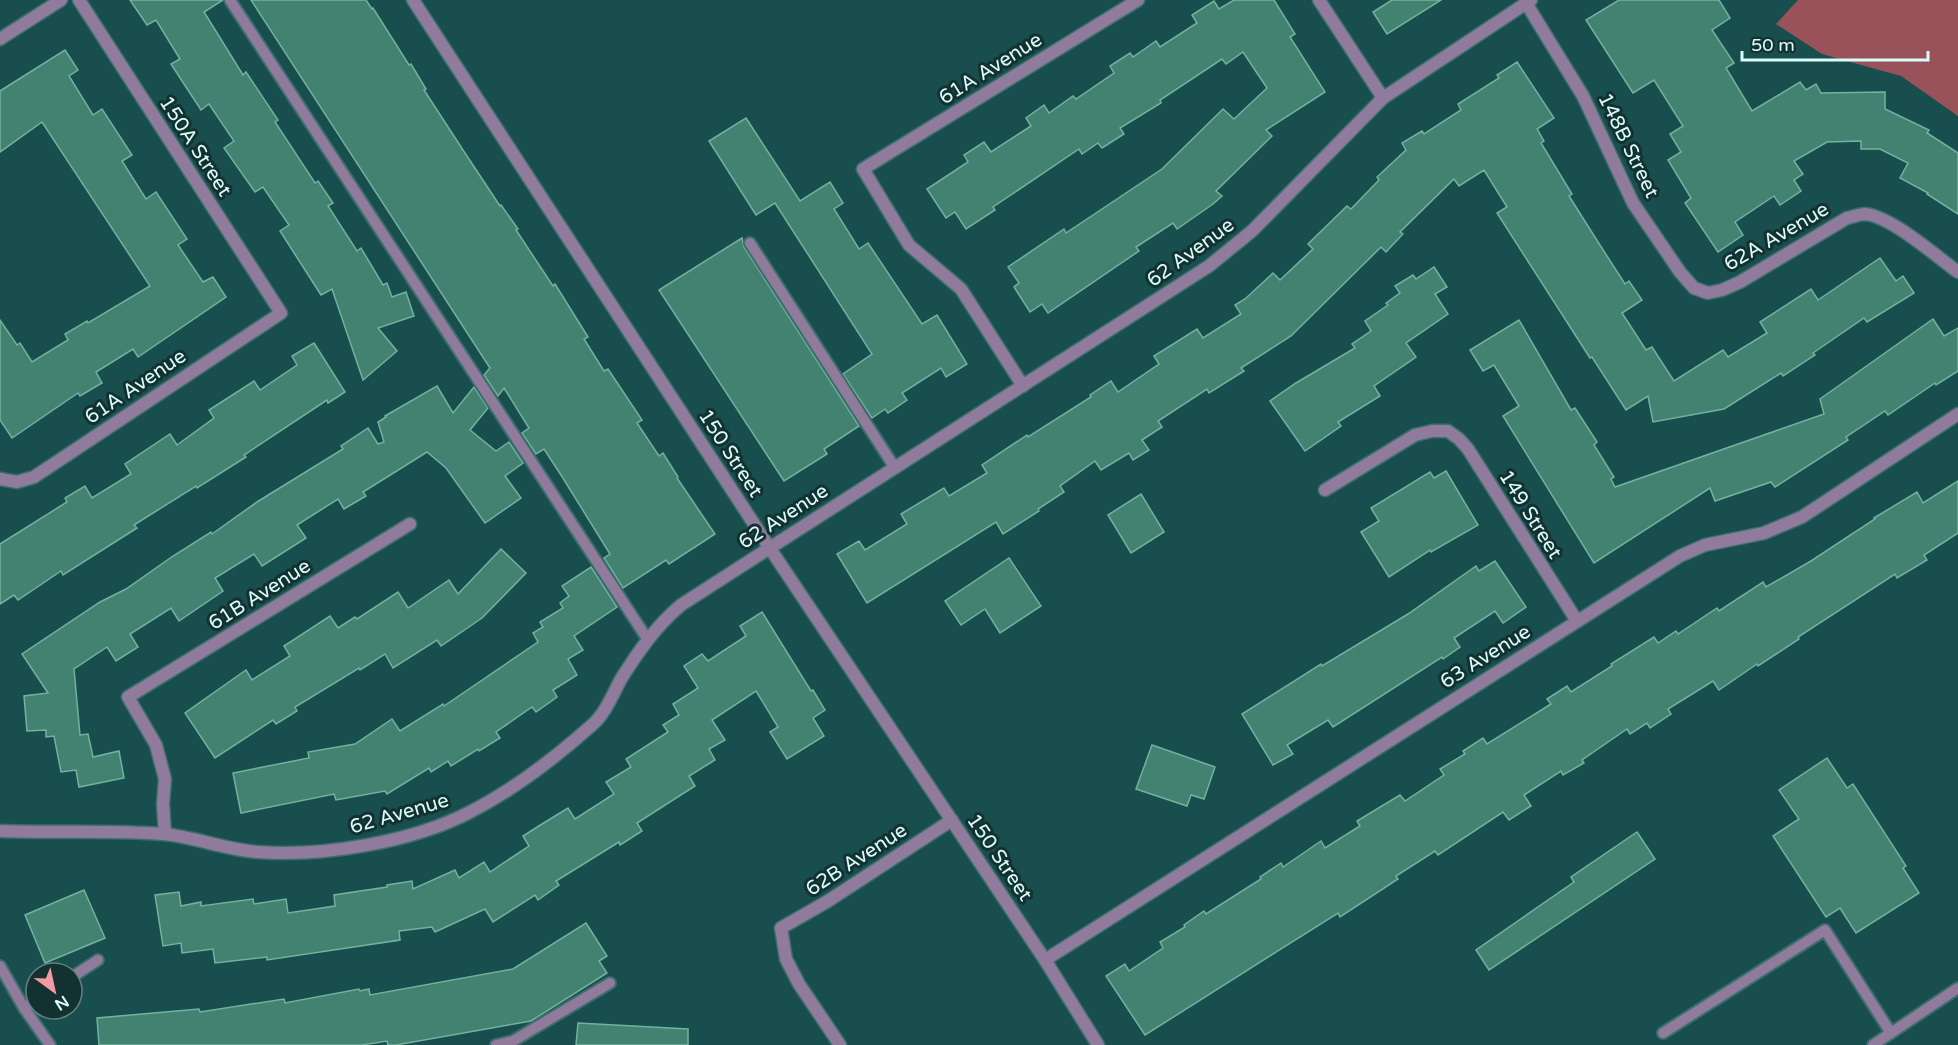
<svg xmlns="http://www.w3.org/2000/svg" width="1958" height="1045" font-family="'Varela Round',sans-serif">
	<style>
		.green { fill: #9a525a }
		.building { fill: #438170; stroke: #74b29f; stroke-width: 1.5 }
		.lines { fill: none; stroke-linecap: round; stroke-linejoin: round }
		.lane-casing { stroke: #3b6e6d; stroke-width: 14 }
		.street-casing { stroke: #3b6e6d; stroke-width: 15 }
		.lane { stroke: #917b9c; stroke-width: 10 }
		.street { stroke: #917b9c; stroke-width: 12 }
		.labels { text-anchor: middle; stroke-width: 6; stroke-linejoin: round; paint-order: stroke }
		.street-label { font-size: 20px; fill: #dafcfb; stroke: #143131 }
	</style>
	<rect width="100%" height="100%" fill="#184f4e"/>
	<!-- green -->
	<polygon class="green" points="1798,0 1958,0 1958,116 1901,76 1822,54 1776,24"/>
	<!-- building -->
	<g class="building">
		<polygon points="130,0 223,0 204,12 243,75 246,72 278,120 275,122 315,183 318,181 333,203 328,206 357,251 361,248 383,285 387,283 392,297 406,292 414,316 378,328 397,351 363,380 332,289 321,295 280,231 289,225 263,187 255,192 224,148 234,141 209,104 201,110 184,84 171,64 180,59 156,20 147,25"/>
		<polygon points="251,0 366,0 372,9 373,8 409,65 411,64 426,89 424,90 463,150 500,206 501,205 518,229 516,230 553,286 555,284 588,337 584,339 604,371 608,369 642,420 637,423 659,456 663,453 678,477 677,478 715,534 669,564 666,560 623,588 604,558 610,554 561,475 544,449 536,454 522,433 529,428 504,388 498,396 484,375 490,368"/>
		<polygon points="1234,0 1274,0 1295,34 1290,37 1325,92 1266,130 1272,136 1216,191 1222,196 1213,204 1177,229 1173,223 1136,247 1139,251 1048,313 1042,304 1030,312 1014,287 1019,283 1008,267 1064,229 1066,233 1162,169 1223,109 1234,119 1267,88 1243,52 1226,64 1222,59 1160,100 1161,103 1120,128 1124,134 1102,148 1098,143 1082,154 1079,149 993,207 995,210 966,229 955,212 946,218 927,189 968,162 964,155 984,142 991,152 1031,126 1026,118 1044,105 1049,113 1073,96 1076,99 1114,73 1110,66 1130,53 1133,57 1156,41 1160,47 1197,23 1192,15 1214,1 1219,9"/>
		<polygon points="1392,0 1441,0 1387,34 1373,12"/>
		<polygon points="1619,0 1719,0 1730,18 1712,30 1734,63 1726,68 1752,111 1800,82 1806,90 1816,84 1821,93 1885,92 1885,109 1929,130 1927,133 1958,153 1958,214 1927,194 1928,193 1900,178 1908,163 1880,149 1861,149 1861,141 1827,142 1794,161 1803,174 1794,180 1801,191 1780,205 1774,196 1735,222 1743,235 1718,252 1685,203 1691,198 1668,160 1681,152 1670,134 1683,126 1654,80 1633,93 1586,20"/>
		<polygon points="65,50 78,70 69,76 93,115 102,109 132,155 122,161 146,199 156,192 187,239 178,245 203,282 213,277 226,297 138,357 133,349 96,372 102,383 80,396 78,393 12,438 0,420 0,320 17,345 20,343 32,362 68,340 65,334 87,321 88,323 150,286 42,122 0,152 0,91"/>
		<polygon points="1517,62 1554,118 1537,129 1544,141 1541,143 1572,194 1569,196 1598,242 1625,284 1629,281 1642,300 1622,313 1646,350 1652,347 1674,381 1723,350 1728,357 1767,333 1760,322 1811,289 1818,300 1880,258 1896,281 1903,276 1914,293 1867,322 1864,318 1813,353 1815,355 1783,376 1781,373 1724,409 1653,422 1648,396 1626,410 1592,357 1590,358 1497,213 1507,207 1484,170 1459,186 1454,179 1400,232 1403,234 1386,252 1381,247 1291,336 1241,368 1244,371 1209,393 1207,389 1158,421 1162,427 1142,440 1149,450 1133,460 1129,453 1101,470 1095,461 1060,486 1064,492 1038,509 1039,511 1003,534 996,522 867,603 837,554 859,541 865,550 907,524 901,514 944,488 949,496 987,473 982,465 1027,435 1028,437 1091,397 1090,395 1111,381 1118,392 1159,364 1154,356 1197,329 1203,338 1241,314 1235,305 1245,299 1273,273 1280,280 1313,249 1308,244 1347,206 1351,209 1379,180 1377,177 1406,150 1402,143 1422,131 1424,134 1461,110 1458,104 1499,78 1497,75"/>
		<polygon points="746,118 800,201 830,182 843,203 834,209 859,249 868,243 922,324 937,315 967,364 946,377 941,368 902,393 907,400 888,413 885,409 872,418 843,374 872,354 775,203 756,215 709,141"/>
		<polygon points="742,238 744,247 859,426 824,449 827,454 784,481 659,290"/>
		<polygon points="1434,267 1447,287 1435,294 1448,314 1406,343 1416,357 1374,386 1380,396 1338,422 1341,426 1305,451 1270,401 1296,383 1355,348 1352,344 1371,331 1365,321 1388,305 1386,303 1400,293 1395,286 1413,275 1416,279"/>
		<polygon points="1933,319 1944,336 1958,328 1958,371 1936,385 1935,383 1888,415 1885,411 1846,437 1848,440 1775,487 1771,482 1715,501 1710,488 1594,563 1503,416 1519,406 1494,365 1483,371 1470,350 1519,320 1571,410 1575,408 1597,442 1594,445 1614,477 1611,479 1615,487 1824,414 1820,399"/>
		<polygon points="314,343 345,392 328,403 327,400 244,455 246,457 197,488 196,486 134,525 137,528 63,575 61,571 18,600 14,595 0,604 0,544 67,502 65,498 85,486 92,498 131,474 125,464 170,434 177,445 214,418 209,410 254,381 260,390 297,365 292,356"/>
		<polygon points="437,386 453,413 474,387 488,408 470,430 496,451 509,442 523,463 505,476 521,498 485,523 446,468 427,452 363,492 366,496 344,509 338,499 297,525 306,538 262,566 254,554 215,578 223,591 179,621 171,608 130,634 138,647 116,661 107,647 74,669 80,735 88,734 93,757 119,751 124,778 79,787 76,770 61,772 54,736 46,737 46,730 27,731 24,696 48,693 22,654 100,602 126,589 173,556 211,532 212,534 257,502 343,449 341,446 368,428 378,444 384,442 378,422 386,417 385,416"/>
		<polygon points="1446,471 1478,525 1431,552 1430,550 1389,577 1361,532 1379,521 1371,508 1430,472 1434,478"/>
		<polygon points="1958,481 1958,533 1924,555 1927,560 1897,578 1895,574 1798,637 1799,639 1758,666 1757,664 1719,690 1713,681 1668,709 1671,714 1650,728 1647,723 1630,734 1627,729 1582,760 1584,763 1563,775 1561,771 1524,795 1531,806 1509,820 1503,812 1438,855 1435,851 1396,876 1398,879 1340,917 1338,913 1145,1035 1106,976 1125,964 1129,971 1163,948 1160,942 1185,927 1184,925 1204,911 1206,914 1261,879 1260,877 1281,863 1283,867 1321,841 1325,848 1360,826 1357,821 1400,795 1405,801 1444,775 1440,769 1465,754 1463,751 1483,738 1487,744 1551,704 1547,699 1567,686 1571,692 1612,666 1611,664 1654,637 1658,643 1676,631 1678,634 1717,608 1719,611 1763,582 1766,587 1811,561 1875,519 1874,518 1917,492 1923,503"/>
		<polygon points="1141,494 1164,532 1131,553 1108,515"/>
		<polygon points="501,549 526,573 482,618 441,646 437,640 393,668 385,654 360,670 359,668 295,707 297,711 276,724 273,720 215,758 185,713 246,670 252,680 290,656 284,646 330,616 338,628 355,617 357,619 398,592 408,608 449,580 458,594"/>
		<polygon points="1009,558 1041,606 1000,633 985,609 961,625 945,601"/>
		<polygon points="1495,561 1526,607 1503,623 1495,611 1454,638 1460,647 1443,659 1442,657 1333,727 1328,720 1287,745 1293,754 1273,765 1242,714 1321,664 1322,666 1408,614 1476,566 1479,571"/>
		<polygon points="591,567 617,607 574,636 583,650 568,659 577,675 553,690 557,697 536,712 532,707 496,732 500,738 479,751 478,749 451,766 448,761 431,772 429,768 387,794 385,791 336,800 334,794 241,813 233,773 309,758 308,752 355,744 392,719 400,731 443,704 444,706 538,642 533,633 543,627 540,622 563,608 560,603 569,596 562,586"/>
		<polygon points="762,612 811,691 813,690 825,710 813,718 824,736 787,759 770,732 778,727 756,691 712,720 725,740 709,749 715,760 689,776 695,786 637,823 642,831 620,845 619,842 556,881 559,885 538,900 535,895 493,922 485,909 435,932 432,927 399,931 400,940 267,960 267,957 215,963 213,949 182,953 181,943 163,946 155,895 179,892 181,906 201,902 201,906 253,899 254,904 286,899 288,913 335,906 334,895 387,887 387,885 412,881 413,889 455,870 459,878 484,862 490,872 529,846 523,836 542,824 568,808 575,819 614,794 606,782 631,767 626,759 668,732 663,725 679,715 673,704 698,688 684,666 702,654 708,661 746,636 740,626"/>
		<polygon points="1152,745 1215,767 1204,799 1191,795 1187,806 1136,789"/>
		<polygon points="1827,758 1847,788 1853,784 1906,866 1903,868 1919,893 1856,933 1840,908 1826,917 1773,836 1799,819 1779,790"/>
		<polygon points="1637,832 1655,859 1489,970 1476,950 1574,882 1571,877"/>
		<polygon points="84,890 105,938 45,963 25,915"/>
		<polygon points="586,923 607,956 599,961 607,973 531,1021 396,1045 388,1045 387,1041 362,1045 99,1045 97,1018 199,1009 200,1012 284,999 285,1003 359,989 360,991 369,989 370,995 513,969"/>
		<polygon points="578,1023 688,1029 688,1045 576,1045"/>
	</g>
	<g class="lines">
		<defs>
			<g id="lane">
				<polyline points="230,0 648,640"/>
				<polyline points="750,243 895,468"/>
				<polyline points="0,966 24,1008 50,1045"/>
				<polyline points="72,977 98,960"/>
				<polyline points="24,1008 36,1000"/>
				<polyline points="1663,1033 1825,930 1891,1033"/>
				<polyline points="496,1045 513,1041 610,983"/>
				<polyline points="1873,1045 1958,988"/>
			</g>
			<g id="street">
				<polyline points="413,0 769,547 1045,960 1098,1045"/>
				<polyline points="1319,0 1383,98"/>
				<path d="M 1526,3 L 1583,96 L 1633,203 L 1680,272 L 1694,288 L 1708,293 L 1722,290 L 1740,282 L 1847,218 C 1852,217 1860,214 1865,214 C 1891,216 1937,257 1958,272"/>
				<polyline points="0,39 61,0"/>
				<polyline points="1023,386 961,289 909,245 863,169 1138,0"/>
				<polyline points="0,479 17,482 34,477 281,313 79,0"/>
				<polyline points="1325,490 1415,435 1432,431 1448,431 1459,439 1468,449 1577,621"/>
				<path d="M 0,831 C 54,833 110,830 164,834 C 195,837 226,850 258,852 C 322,857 413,842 470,812 C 515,789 555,758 592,725 C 605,714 613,694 621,679 C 638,652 656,626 681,605 L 1209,266 L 1252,231 L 1383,98 L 1531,0"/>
				<polyline points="165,834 163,804 165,779 156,745 128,697 410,524"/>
				<polyline points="1045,960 1680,556 1705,545 1764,533 1802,517 1958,414"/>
				<polyline points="840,1045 799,984 786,959 781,928 828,901 952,820"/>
			</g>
		</defs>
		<!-- lane casing -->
		<use href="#lane" class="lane-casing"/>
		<!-- street casing -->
		<use href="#street" class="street-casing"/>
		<!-- lane -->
		<use href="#lane" class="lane"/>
		<!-- street -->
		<use href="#street" class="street"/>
	</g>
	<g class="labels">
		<!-- street labels -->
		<g class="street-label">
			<text transform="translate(990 68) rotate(-32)" y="7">61A Avenue</text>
			<text transform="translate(1629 145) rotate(64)" y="7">148B Street</text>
			<text transform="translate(196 146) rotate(57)" y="7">150A Street</text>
			<text transform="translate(1776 236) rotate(-30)" y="7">62A Avenue</text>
			<text transform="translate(1190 252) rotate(-36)" y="7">62 Avenue</text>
			<text transform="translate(135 386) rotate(-34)" y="7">61A Avenue</text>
			<text transform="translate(731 453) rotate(57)" y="7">150 Street</text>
			<text transform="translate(1531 514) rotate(58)" y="7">149 Street</text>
			<text transform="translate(783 516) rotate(-33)" y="7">62 Avenue</text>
			<text transform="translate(259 594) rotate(-32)" y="7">61B Avenue</text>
			<text transform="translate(1485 656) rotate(-32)" y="7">63 Avenue</text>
			<text transform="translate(399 813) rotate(-16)" y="7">62 Avenue</text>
			<text transform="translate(1000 857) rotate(56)" y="7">150 Street</text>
			<text transform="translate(856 859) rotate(-33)" y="7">62B Avenue</text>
		</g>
	</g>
	<!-- north arrow -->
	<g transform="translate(54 991) rotate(147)"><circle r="28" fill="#143131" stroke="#638282" stroke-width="1.5"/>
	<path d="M0-4.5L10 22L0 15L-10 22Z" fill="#f49aa3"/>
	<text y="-9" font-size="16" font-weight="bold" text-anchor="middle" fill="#dafcfb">N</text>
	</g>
	<!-- scale -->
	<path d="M1742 51v9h186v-9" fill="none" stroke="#dafcfb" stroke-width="3"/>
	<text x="1751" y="51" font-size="18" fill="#dafcfb" stroke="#143131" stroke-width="4.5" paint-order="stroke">50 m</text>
</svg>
